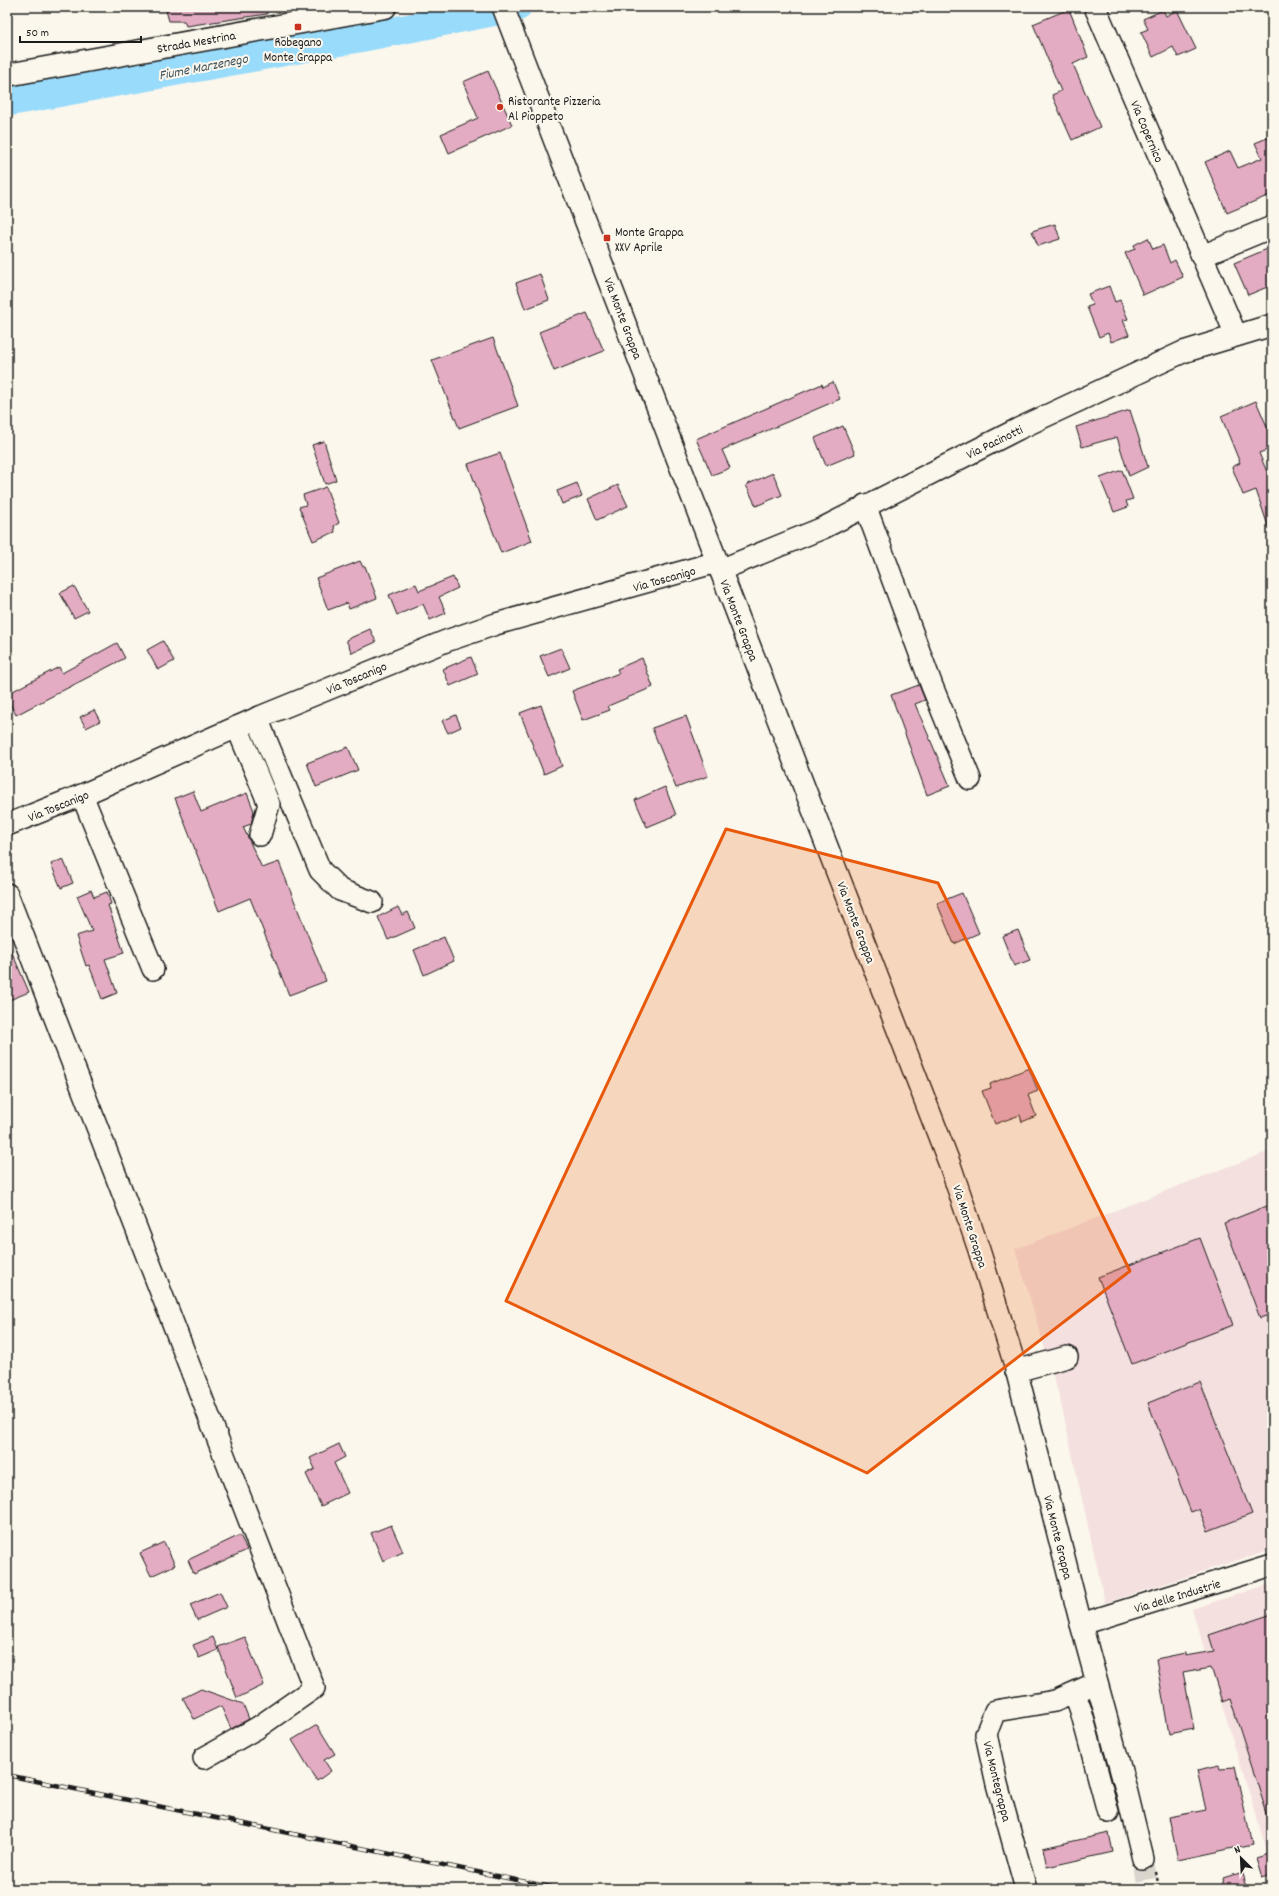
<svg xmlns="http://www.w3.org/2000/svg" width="1279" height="1896" font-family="Dekko,sans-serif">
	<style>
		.built { fill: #f4e0df }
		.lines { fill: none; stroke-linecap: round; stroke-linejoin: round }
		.river { stroke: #99dbfb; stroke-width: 29 }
		.building { fill: #e4acc2; stroke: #1c1c1c }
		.minor-tunnel { stroke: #dad6cd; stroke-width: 21; stroke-dasharray: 21 10; stroke-linecap: butt }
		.minor-casing { stroke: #1c1c1c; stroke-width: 24 }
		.major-casing { stroke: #1c1c1c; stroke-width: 25 }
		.path { stroke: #1c1c1c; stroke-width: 2.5; stroke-dasharray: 3 3; stroke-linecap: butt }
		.minor { stroke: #fbf7ec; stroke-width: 21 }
		.major { stroke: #fbf7ec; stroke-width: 22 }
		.rail-casing { stroke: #1c1c1c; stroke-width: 4.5 }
		.rail { stroke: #fbf7ec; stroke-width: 3; stroke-dasharray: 9; stroke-linecap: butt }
		.marked { fill: #e8590c; fill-opacity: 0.2; stroke: #e8590c; stroke-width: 3; stroke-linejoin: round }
		.poi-dot { fill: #c8321e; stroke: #fbf7ec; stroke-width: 1.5 }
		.labels { text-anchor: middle; stroke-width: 4; stroke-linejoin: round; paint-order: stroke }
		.street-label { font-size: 13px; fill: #1c1c1c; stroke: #fbf7ec }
		.poi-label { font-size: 13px; fill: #1c1c1c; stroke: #fbf7ec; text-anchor: start }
		.water-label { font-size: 14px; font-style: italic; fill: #42555f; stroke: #fbf7ec }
	</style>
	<rect width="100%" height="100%" fill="#fbf7ec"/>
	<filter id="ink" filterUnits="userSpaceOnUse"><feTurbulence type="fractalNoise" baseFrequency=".025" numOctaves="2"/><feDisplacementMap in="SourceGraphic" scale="8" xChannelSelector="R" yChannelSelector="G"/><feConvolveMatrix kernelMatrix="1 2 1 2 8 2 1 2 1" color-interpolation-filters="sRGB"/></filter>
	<g filter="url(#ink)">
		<!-- built -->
		<g class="built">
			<polygon points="1272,1150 1272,1549 1105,1603 1060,1399 1015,1249"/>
			<polygon points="1272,1583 1272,1866 1192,1609"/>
			<polygon points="435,1882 468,1889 433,1889"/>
		</g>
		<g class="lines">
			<!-- river -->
			<polyline class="river" points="7,102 364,37 517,7"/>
		</g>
		<!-- building -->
		<g class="building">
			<polygon points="165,7 266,7 267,14 186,26 184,21 169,21"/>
			<polygon points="1069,9 1088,57 1073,64 1100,127 1072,140 1052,95 1061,91 1033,24"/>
			<polygon points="1163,10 1166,16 1177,10 1196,49 1178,57 1173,47 1153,57 1141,32 1148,29 1143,19"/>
			<polygon points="488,71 512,125 449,153 441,134 478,118 463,82"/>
			<polygon points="1272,136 1272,194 1227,213 1205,162 1230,151 1238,168 1262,158 1255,143"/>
			<polygon points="1055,224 1060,239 1038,246 1032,231"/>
			<polygon points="1148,238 1153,249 1163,245 1170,263 1175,260 1183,277 1143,295 1125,253 1135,249 1134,245"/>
			<polygon points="1272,247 1272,285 1248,295 1234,263"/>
			<polygon points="540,274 549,300 525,309 516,283"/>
			<polygon points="1109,286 1115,302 1120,300 1128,319 1123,320 1129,335 1111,342 1108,333 1099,337 1087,307 1093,305 1088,294"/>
			<polygon points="587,313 604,351 554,371 539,332"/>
			<polygon points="493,338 518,406 459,428 432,360"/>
			<polygon points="833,382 840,399 722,450 730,468 712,475 696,439 822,384 823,387"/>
			<polygon points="1256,401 1272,438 1272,448 1259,453 1272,484 1272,531 1270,532 1256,490 1243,495 1232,467 1240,463 1221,416"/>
			<polygon points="1130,410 1148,467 1129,476 1117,437 1082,447 1076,427"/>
			<polygon points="843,426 855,454 826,466 815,438"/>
			<polygon points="324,441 336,480 325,484 312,445"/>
			<polygon points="500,453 532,541 501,553 468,464"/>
			<polygon points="1122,470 1133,499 1126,501 1128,507 1114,512 1100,478"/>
			<polygon points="773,473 782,495 756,506 746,485"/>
			<polygon points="577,483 582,496 562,504 557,491"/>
			<polygon points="618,485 628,506 597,520 588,499"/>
			<polygon points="326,487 339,523 334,526 335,532 313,541 299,507 306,505 303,495"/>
			<polygon points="360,561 363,567 365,566 377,598 349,609 347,603 328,610 316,578"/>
			<polygon points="453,577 458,588 439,597 446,613 430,620 423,604 397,615 389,595 416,584 419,591"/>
			<polygon points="74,586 88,611 74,618 60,593"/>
			<polygon points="370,629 376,642 352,653 346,640"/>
			<polygon points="163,641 174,661 158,670 147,650"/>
			<polygon points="117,643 125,658 16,715 7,698 7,694 59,667 62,673"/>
			<polygon points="561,648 570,668 549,677 540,656"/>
			<polygon points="471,657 478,674 450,686 443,669"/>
			<polygon points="642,658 653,687 608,706 610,710 583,720 572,691 619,673 617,669"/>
			<polygon points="919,685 925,700 915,704 950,786 927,795 891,695"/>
			<polygon points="541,705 562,766 544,774 520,713"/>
			<polygon points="94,710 100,721 86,728 80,717"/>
			<polygon points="456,715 461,727 448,733 442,721"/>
			<polygon points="686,716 708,776 676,788 652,728"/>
			<polygon points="348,747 358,770 316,787 307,763"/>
			<polygon points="665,787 676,815 647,827 635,800"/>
			<polygon points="193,791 201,812 247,793 254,811 251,824 243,827 262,868 279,862 326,981 289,995 250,898 219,911 175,798"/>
			<polygon points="63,859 73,883 61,888 51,864"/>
			<polygon points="91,890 94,897 107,892 111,904 108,905 124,953 105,959 117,993 102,999 89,965 86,966 76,936 92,931 77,896"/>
			<polygon points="962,893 979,933 954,944 937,903"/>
			<polygon points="398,907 402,915 408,912 415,928 388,940 378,917"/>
			<polygon points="1018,930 1030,960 1014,966 1002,936"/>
			<polygon points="444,937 454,961 424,975 414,950"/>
			<polygon points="7,941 29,992 7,1001"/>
			<polygon points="1029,1068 1038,1091 1028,1095 1036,1116 1022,1122 1020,1115 995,1124 982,1091 991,1088 990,1084"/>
			<polygon points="1272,1204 1272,1314 1260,1318 1224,1223"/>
			<polygon points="1200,1238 1233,1325 1132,1364 1098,1277"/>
			<polygon points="1200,1382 1252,1514 1208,1531 1199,1509 1191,1512 1148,1403"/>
			<polygon points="339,1444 345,1457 334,1463 348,1493 321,1506 306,1474 315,1469 310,1458"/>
			<polygon points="391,1525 403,1552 383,1561 371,1533"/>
			<polygon points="240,1535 247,1550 194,1574 188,1560"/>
			<polygon points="164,1542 175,1565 151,1576 140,1553"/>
			<polygon points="220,1592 227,1607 197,1620 190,1605"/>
			<polygon points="1272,1614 1272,1819 1269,1820 1230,1699 1222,1702 1211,1667 1183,1672 1194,1729 1169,1734 1156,1659 1185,1653 1185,1656 1214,1651 1209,1635"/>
			<polygon points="213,1637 218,1650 199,1658 193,1645"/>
			<polygon points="245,1637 264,1685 237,1698 218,1647"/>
			<polygon points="201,1689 243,1704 249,1719 231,1729 221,1706 194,1719 183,1698"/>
			<polygon points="317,1725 335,1754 324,1760 331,1771 317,1781 292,1740"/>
			<polygon points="1220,1765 1221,1768 1235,1767 1252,1844 1178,1860 1169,1817 1206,1810 1197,1770"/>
			<polygon points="1109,1833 1113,1852 1047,1867 1043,1848"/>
			<polygon points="1272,1854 1272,1875 1262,1878 1256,1859"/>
			<polygon points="1242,1873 1246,1886 1237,1889 1225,1889 1223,1879"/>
		</g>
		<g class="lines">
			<!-- minor-tunnel -->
			<polyline class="minor-tunnel" points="1143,1859 1149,1889"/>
			<defs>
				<g id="minor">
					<polyline points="503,7 950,1165 979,1250 1015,1365 1081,1624 1127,1793 1143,1859"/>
					<polyline points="1095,7 1236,335"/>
					<polyline points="1202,256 1272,227"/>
					<polyline points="865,505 932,686 970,779"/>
					<polyline points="720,570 823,528 1018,429 1183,352 1272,325"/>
					<polyline points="257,718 320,870 340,890 372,902"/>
					<polyline points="237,727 269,804 260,835"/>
					<polyline points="82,795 153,969"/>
					<polyline points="7,825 82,795 262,716 446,641 496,624 717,562"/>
					<polyline points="7,894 314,1688 257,1728 204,1758"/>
					<polyline points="1016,1371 1067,1357"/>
					<polyline points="1081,1624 1272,1565"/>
					<polyline points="1075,1694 1081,1711 1108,1812"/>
					<polyline points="1026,1889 997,1784 986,1734 995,1711 1055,1701 1096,1683"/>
				</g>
				<polyline id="major" points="7,75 385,7"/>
			</defs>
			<!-- minor casing -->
			<use href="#minor" class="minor-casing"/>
			<!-- major casing -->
			<use href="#major" class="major-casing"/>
			<!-- path -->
			<polyline class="path" points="1156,1872 1159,1889"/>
			<!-- minor -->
			<use href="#minor" class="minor"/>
			<!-- major -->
			<use href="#major" class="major"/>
			<defs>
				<polyline id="rail" points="7,1775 560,1889"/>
			</defs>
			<!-- rail casing -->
			<use href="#rail" class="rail-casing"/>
			<!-- rail -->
			<use href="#rail" class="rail"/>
		</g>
	</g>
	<!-- marked area -->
	<path class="marked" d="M 726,829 L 938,883 L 1130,1271 L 867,1473 L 506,1301 Z"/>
	<!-- markers -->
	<g class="poi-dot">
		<rect x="294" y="23" width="8" height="8" rx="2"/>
		<circle cx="500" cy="107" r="4"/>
		<rect x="603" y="234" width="8" height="8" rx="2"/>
	</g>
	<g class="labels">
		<!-- street labels -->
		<g class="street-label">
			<text transform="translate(196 41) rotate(-10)" y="5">Strada Mestrina</text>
			<text transform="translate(1148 131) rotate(67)" y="5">Via Copernico</text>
			<text transform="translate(624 318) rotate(69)" y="5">Via Monte Grappa</text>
			<text transform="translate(994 441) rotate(-26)" y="5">Via Pacinotti</text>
			<text transform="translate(664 578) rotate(-16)" y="5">Via Toscanigo</text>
			<text transform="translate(740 620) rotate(69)" y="5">Via Monte Grappa</text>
			<text transform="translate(356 677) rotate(-23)" y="5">Via Toscanigo</text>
			<text transform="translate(58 805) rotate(-22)" y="5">Via Toscanigo</text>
			<text transform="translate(857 922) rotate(69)" y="5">Via Monte Grappa</text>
			<text transform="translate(971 1226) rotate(72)" y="5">Via Monte Grappa</text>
			<text transform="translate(1059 1537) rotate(76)" y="5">Via Monte Grappa</text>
			<text transform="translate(1177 1595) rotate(-17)" y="5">Via delle Industrie</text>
			<text transform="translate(998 1781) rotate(76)" y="5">Via Montegrappa</text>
		</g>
		<!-- poi labels -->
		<g class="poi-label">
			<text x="298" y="46" text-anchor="middle">Robegano<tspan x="298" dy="15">Monte Grappa</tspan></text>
			<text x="508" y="105">Ristorante Pizzeria<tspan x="508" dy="15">Al Pioppeto</tspan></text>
			<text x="615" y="236">Monte Grappa<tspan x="615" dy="15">XXV Aprile</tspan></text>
		</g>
		<!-- water labels -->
		<g class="water-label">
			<text transform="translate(203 66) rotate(-11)" y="5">Fiume Marzenego</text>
		</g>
	</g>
	<!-- margin -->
	<rect width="1279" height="1896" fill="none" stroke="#fbf7ec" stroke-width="24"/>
	<rect x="12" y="12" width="1255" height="1872" fill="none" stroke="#1c1c1c" stroke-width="1.5" filter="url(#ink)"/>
	<!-- north arrow -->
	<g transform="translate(1241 1858) rotate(336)" stroke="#fbf7ec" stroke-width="3" paint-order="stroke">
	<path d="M0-3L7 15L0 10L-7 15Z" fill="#1c1c1c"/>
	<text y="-6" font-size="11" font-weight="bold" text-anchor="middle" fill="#1c1c1c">N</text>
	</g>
	<!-- scale -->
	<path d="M20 36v6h121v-6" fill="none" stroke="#1c1c1c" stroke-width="2"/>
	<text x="26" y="36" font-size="12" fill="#1c1c1c" stroke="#fbf7ec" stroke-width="3" paint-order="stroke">50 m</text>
</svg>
